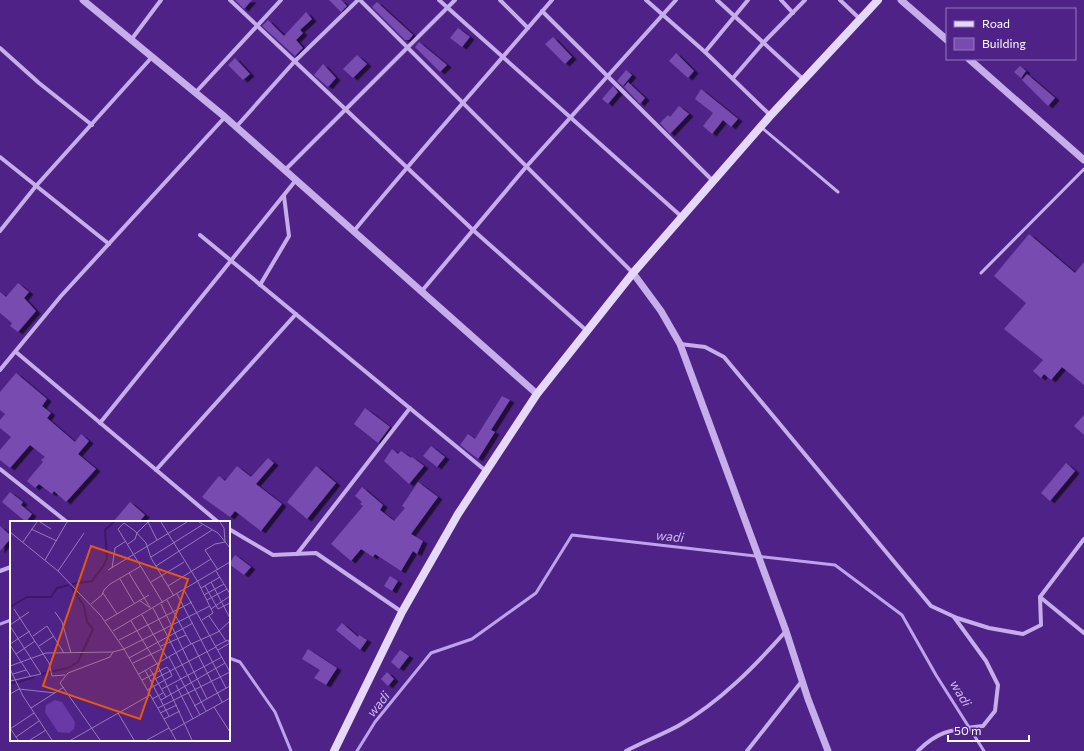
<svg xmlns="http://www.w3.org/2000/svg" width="1084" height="751" font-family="Commissioner,sans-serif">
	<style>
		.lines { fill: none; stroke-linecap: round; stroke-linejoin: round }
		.stream { stroke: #c0a1eb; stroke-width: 3 }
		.building { fill: #774bb0; filter: url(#shadow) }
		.service { stroke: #c7adea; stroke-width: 3 }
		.minor { stroke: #c7adea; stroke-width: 4 }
		.tertiary { stroke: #c7adea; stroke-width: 7 }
		.secondary { stroke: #e6d8f8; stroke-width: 8 }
		.labels { text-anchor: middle; stroke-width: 4; stroke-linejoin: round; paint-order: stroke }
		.water-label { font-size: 13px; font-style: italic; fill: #d1b9f1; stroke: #4f2288 }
		.inset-river { fill: none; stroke: #3c1867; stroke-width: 2 }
		.inset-road { fill: none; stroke: #957ab8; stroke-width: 1 }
		.view { fill: #e8590c; fill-opacity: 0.15; stroke: #e8590c; stroke-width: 2 }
		.inset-edge { fill: none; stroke: #fff; stroke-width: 2 }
	</style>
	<defs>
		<filter id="shadow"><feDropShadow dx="4.5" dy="2.5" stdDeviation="0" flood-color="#0009"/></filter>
	</defs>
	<rect width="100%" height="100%" fill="#4f2288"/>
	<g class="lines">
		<!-- stream -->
		<g class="stream">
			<polyline points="0,624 11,620"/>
			<polyline points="229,658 240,662 275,712 291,751"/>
			<polyline points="357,751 375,722 431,653 472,639 536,593 572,535 835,565 902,615 936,675 984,751"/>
		</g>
	</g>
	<!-- building -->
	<g class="building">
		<polygon points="235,0 252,0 244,9"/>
		<polygon points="329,0 341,0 347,6 341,12"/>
		<polygon points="377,2 413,35 409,40 405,40 372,7"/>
		<polygon points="306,12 312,19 300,30 303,33 296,40 303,48 295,56 262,26 268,20 284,36"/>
		<polygon points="458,28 470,37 462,47 450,38"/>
		<polygon points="553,37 572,57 565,64 545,44"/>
		<polygon points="419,42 447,65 440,72 415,47"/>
		<polygon points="676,53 694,71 688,78 669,61"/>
		<polygon points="357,55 367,64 353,78 343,69"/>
		<polygon points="235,58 250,74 243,80 228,65"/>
		<polygon points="323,64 336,78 328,87 314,75"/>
		<polygon points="1020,66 1026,71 1021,78 1014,72"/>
		<polygon points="626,70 632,75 623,86 617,81"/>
		<polygon points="1027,74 1055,98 1048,106 1022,80"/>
		<polygon points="628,82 645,98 640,104 624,87"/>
		<polygon points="613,86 618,92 608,104 602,99"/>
		<polygon points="701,89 738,119 731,127 723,120 712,134 703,126 713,113 695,99"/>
		<polygon points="679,106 689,114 670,134 660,123 668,115 670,117"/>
		<polygon points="1029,234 1075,273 1084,262 1084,385 1062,367 1051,380 1044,374 1041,378 1033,371 1043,360 1004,329 1026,303 994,276"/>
		<polygon points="18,283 29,292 24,298 36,311 18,332 10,326 12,323 0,313 0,292 6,297"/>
		<polygon points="16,373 47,399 42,406 51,413 47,418 75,442 81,434 89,441 78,454 96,469 66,502 54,491 52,494 39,484 35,488 27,481 43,462 41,460 45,457 30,445 10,468 0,460 0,450 11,437 0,428 0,420 5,414 0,410 0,392"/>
		<polygon points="502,396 510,400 491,430 495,432 478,459 460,445 468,434 475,439"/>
		<polygon points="365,408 390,427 378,443 354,424"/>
		<polygon points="1084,415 1084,435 1074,426"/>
		<polygon points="431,446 445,457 437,467 423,456"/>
		<polygon points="392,449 398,454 401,451 411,458 412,457 424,466 409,484 384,461"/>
		<polygon points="268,458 274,463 256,484 282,504 261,531 235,511 230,517 202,497 219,476 225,481 237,466 251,477"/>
		<polygon points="1066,463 1075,471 1050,501 1041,493"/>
		<polygon points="316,466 336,483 307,519 287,502"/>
		<polygon points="418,482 438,497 411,534 423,541 417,554 413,551 401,571 375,554 373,557 361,549 351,561 331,544 363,506 360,504 362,502 355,496 362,487 383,505 380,510 394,521 405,508 402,506"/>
		<polygon points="10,492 23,502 21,505 32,514 26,522 2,502"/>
		<polygon points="130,502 145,515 139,522 113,522"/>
		<polygon points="0,526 11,536 11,538 0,551"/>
		<polygon points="235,555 251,567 244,575 229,564"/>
		<polygon points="390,576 398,581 392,591 384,586"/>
		<polygon points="342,623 358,637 359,635 367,640 360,650 336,630"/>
		<polygon points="308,649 337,668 326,685 314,678 320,670 302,659"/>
		<polygon points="400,650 409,656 399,669 391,662"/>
		<polygon points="387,672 394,679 388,686 381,679"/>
	</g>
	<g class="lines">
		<!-- service -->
		<g class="service">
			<polyline points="761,127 838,192"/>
			<polyline points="981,273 1084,169"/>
		</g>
		<!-- minor -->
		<g class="minor">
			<polyline points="230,0 473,230 587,331"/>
			<polyline points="360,0 633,273"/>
			<polyline points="439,0 682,217"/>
			<polyline points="500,0 528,28"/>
			<polyline points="646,0 705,52 770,115"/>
			<polyline points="717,0 804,80"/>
			<polyline points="781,0 793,13"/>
			<polyline points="840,0 860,19"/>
			<polyline points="542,11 713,181"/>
			<polyline points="131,40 161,0"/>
			<polyline points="0,48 39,83 92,125"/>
			<polyline points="705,52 748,0"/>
			<polyline points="733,78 764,42 805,0"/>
			<polyline points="196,92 281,0"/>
			<polyline points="236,127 295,61 358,0"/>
			<polyline points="0,157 109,244"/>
			<polyline points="285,170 455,0"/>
			<polyline points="0,231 36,186 152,57"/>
			<path d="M 354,231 C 418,153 486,77 552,0"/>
			<polyline points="200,235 486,471"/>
			<polyline points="260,285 289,236 284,196"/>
			<polyline points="421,292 526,167 676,0"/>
			<polyline points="680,344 705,347 724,357 931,606 957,618 989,628 1023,634 1041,625 1040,597 1084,539"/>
			<polyline points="16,352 218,522"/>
			<polyline points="0,370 61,296 225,117"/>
			<polyline points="100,423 296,180"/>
			<polyline points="0,469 67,522"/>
			<polyline points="156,470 296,314"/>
			<polyline points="229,529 273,555 316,553 402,612"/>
			<polyline points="297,554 410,408"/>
			<polyline points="0,571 11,567"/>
			<polyline points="1040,597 1084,633"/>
			<path d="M 626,751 C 643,742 661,735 678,726 C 720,702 755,666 786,631"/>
			<polyline points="747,751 802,681"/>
			<path d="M 918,751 C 940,729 954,730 983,726 L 995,711 L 998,685 L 986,661 L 954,617"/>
		</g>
		<!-- tertiary -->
		<g class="tertiary">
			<polyline points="83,0 225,117 537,394"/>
			<polyline points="901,0 947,40"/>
			<polyline points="969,59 1084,160"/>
			<polyline points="633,273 661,311 680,344 786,631 808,699 828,751"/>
		</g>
		<!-- secondary -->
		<polyline class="secondary" points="334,751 402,612 458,514 537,394 633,273 770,116 878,0"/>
	</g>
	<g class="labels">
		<!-- water labels -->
		<g class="water-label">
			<text transform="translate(670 536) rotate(6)" y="5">wadi</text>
			<text transform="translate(961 693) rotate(59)" y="5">wadi</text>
			<text transform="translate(378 704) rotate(-52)" y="5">wadi</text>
		</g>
	</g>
	<!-- overview -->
	<g transform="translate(10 521)">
		<rect width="220" height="220" fill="#4f2288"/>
		<path d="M 45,179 L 52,181 L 65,201 L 64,208 L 59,212 L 48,211 L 35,191 L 36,184 Z" fill="#6939a7"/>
		<path class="inset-river" d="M 62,63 L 82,60 L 94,44 L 97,37 L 95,9 L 104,1M 0,86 L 17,76 L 41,76 L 47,67 L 59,64M 31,153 L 58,147 L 68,141 L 83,108 L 77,101 L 74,85 L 61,65M 0,162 L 9,161 L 24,156"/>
		<path class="inset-road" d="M 30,1 L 41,8M 138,1 L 147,19M 151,1 L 188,61 L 203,92 L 192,99M 189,1 L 208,12 L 220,27M 21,8 L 47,20M 0,11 L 48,50 L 91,95 L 114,128 L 166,219M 13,21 L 27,1M 118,23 L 125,18 L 127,12 L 138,1M 141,36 L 192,4M 35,39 L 57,1M 146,45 L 202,9M 102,47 L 105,27 L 116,20M 98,49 L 177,1M 208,49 L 195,29 L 205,23 L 215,21 L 214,7 L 210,1M 48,50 L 74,12M 206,50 L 220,73M 119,52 L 141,88M 110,58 L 124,82M 141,61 L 174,41M 201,61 L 220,97M 158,65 L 201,38M 195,65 L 208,88 L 220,82M 191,67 L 210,56M 174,69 L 220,151M 93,72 L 107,93M 167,73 L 216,167M 194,74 L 214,63M 129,79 L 139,86M 157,79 L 181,123M 197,79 L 217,68M 153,82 L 108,8 L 114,2 L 125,10 L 136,22 L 141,37 L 164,75M 81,83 L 92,74 L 94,69 L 100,63 L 131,45M 151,83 L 197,178M 143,87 L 196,190M 4,88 L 39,142 L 42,155 L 55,154M 201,88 L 220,75M 45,91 L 52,101 L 61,132M 132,94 L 157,137M 199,95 L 216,120M 95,100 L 139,74M 121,100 L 147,143 L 182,219M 0,104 L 19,91M 0,105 L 31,153 L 0,160M 103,110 L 220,41M 23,115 L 37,105 L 54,132M 109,119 L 182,81M 182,122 L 212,181M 0,123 L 20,110M 0,124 L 21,156M 29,125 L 44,115M 151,125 L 176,114M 206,125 L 218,119 L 220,123M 208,129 L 220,122M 6,133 L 25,120M 159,136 L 190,194M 119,137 L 183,102M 123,142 L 152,128M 0,145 L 36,132 L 103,131 L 114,128 L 200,85M 0,148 L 13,175 L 42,219M 140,148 L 156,176M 135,149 L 159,195M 3,153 L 16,149M 129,153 L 181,123 L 208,111 L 220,100M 132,159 L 157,146 L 160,150 L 162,155 L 137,169M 141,160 L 206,126M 166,164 L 183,198M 152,168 L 212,136M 0,173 L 9,168 L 45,172M 142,178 L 153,172M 151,179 L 215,142M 184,185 L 220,165M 204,186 L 220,211M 21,187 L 54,166M 148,187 L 220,151M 108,192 L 124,219M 150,192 L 167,184M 154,198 L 170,190M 0,207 L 8,219M 0,208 L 24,192M 161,210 L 220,177M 6,216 L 29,200M 20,219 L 36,209M 61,219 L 140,174M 90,219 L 50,162 L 58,152 L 100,136 L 103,131M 137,219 L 159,207"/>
		<path class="view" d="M 81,25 L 178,58 L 130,198 L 33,165 Z"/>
		<rect width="220" height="220" class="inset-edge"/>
	</g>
	<!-- legend -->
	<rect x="946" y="8" width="130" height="52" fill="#4f2288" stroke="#957ab8"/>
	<rect x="954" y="21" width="20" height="6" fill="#e6d8f8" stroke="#957ab8"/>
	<text x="982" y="28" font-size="12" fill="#ffffff">Road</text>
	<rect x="954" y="38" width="20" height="12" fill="#774bb0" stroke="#957ab8"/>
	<text x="982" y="48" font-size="12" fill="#ffffff">Building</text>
	<!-- scale -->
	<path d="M948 735v6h81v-6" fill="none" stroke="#ffffff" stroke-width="2"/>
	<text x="954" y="735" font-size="12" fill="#ffffff" stroke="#4f2288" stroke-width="3" paint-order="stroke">50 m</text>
</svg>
